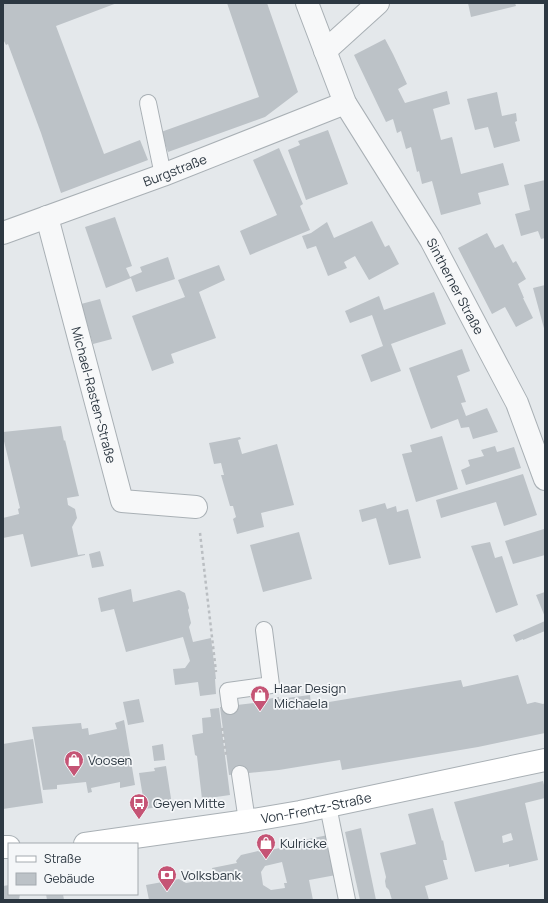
<svg xmlns="http://www.w3.org/2000/svg" width="548" height="903" font-family="Manrope,sans-serif">
	<style>
		.building { fill: #bcc2c7; fill-rule: evenodd }
		.lines { fill: none; stroke-linecap: round; stroke-linejoin: round }
		.lane-casing { stroke: #a9b0b5; stroke-width: 18 }
		.street-casing { stroke: #a9b0b5; stroke-width: 24 }
		.secondary-casing { stroke: #a9b0b5; stroke-width: 24 }
		.path { stroke: #babec2; stroke-width: 2.5; stroke-dasharray: 3 3; stroke-linecap: butt }
		.lane { stroke: #f7f8f9; stroke-width: 16 }
		.street { stroke: #f7f8f9; stroke-width: 22 }
		.secondary { stroke: #fff; stroke-width: 22 }
		.labels { text-anchor: middle; stroke-width: 3.5; stroke-linejoin: round; paint-order: stroke }
		.street-label { font-size: 13px; fill: #2d3842; stroke: #f4f6f8 }
		.poi-label { font-size: 13px; fill: #2d3842; stroke: #f4f6f8; text-anchor: start }
	</style>
	<rect width="100%" height="100%" fill="#e4e8eb"/>
	<!-- building -->
	<g class="building">
		<polygon points="3,3 117,3 56,26 104,154 140,140 148,160 61,193 41,133 8,44 6,45 3,39"/>
		<polygon points="227,3 267,3 298,92 265,117 168,152 161,132 259,97"/>
		<polygon points="468,3 515,3 516,6 471,17"/>
		<polygon points="385,39 393,54 407,84 398,89 405,103 447,91 450,104 433,109 441,140 452,137 461,174 503,163 509,185 478,193 481,204 441,215 432,181 422,184 419,171 417,172 411,147 406,149 401,131 397,133 393,119 386,122 354,55"/>
		<polygon points="497,92 502,116 516,113 517,121 515,122 520,141 494,148 488,127 475,130 467,99"/>
		<polygon points="328,130 348,184 306,200 288,150 300,145 298,141"/>
		<polygon points="279,148 303,204 300,206 310,230 250,255 240,231 277,215 253,160"/>
		<polygon points="545,180 545,238 541,239 538,231 521,236 515,214 530,210 524,185"/>
		<polygon points="115,217 132,266 126,268 130,277 142,272 140,267 168,257 175,279 136,292 131,278 106,288 85,227"/>
		<polygon points="372,221 385,247 389,245 399,264 369,280 355,256 344,262 347,268 328,276 316,246 307,249 302,236 311,233 327,222 334,238"/>
		<polygon points="487,233 495,248 503,244 513,263 516,261 526,279 518,284 524,298 523,298 533,318 516,327 505,307 492,314 458,248"/>
		<polygon points="219,265 225,280 199,292 216,338 171,354 174,363 152,371 132,316 185,297 178,280"/>
		<polygon points="545,285 545,332 533,288"/>
		<polygon points="434,292 446,324 391,344 401,371 371,382 361,355 383,346 372,315 350,323 345,311 379,296 384,310"/>
		<polygon points="100,299 112,339 93,344 81,304"/>
		<polygon points="462,349 470,371 457,376 466,402 461,403 466,416 487,408 498,432 473,439 469,427 461,428 458,419 431,429 409,368"/>
		<polygon points="61,426 64,441 65,440 79,496 67,498 68,505 75,509 77,518 72,527 78,555 85,554 85,555 31,567 23,534 3,538 3,518 19,514 18,509 20,508 3,437 3,432"/>
		<polygon points="442,436 458,489 416,502 402,454 412,452 410,445"/>
		<polygon points="240,437 241,439 238,440 242,454 277,444 294,505 261,513 264,527 237,534 233,519 236,517 233,506 230,506 221,475 224,475 221,463 214,464 209,443"/>
		<polygon points="495,446 497,452 514,447 521,468 466,485 461,470 470,466 468,460 484,456 481,450"/>
		<polygon points="523,474 537,515 504,526 496,502 441,518 436,500"/>
		<polygon points="385,503 387,509 396,506 397,512 408,509 421,558 389,565 376,518 362,522 359,510"/>
		<polygon points="544,529 545,555 513,564 505,541"/>
		<polygon points="299,532 312,579 263,592 250,545"/>
		<polygon points="490,542 495,558 502,556 518,605 496,613 471,546"/>
		<polygon points="100,551 104,566 92,568 89,554"/>
		<polygon points="131,589 133,602 179,590 185,593 189,608 188,610 191,623 189,627 193,642 211,638 216,679 215,679 216,694 200,696 198,682 175,685 173,669 185,668 190,661 183,637 126,652 114,609 101,612 98,598"/>
		<polygon points="545,592 545,617 536,595"/>
		<polygon points="545,621 545,631 523,640 523,639 516,642 513,635"/>
		<polygon points="518,675 527,704 535,702 543,704 545,703 545,733 478,747 342,770 340,760 279,770 229,775 220,707 262,702 262,700 279,697 279,699 310,695 311,705 461,680 463,687"/>
		<polygon points="139,699 144,722 128,725 123,702"/>
		<polygon points="219,708 230,795 202,799 197,756 195,755 192,735 203,733 202,718 211,717 210,709"/>
		<polygon points="124,720 135,785 120,788 120,782 91,788 92,792 88,793 86,782 57,785 57,789 43,790 32,727 81,723 82,729 88,728 89,735 117,729 115,723"/>
		<polygon points="33,739 43,803 3,809 3,744"/>
		<polygon points="163,744 165,760 154,761 152,746"/>
		<polygon points="166,766 172,805 145,809 139,773 155,771 154,768"/>
		<path d="M 543,781 L 545,789 L 545,798 L 525,803 L 538,860 L 509,867 L 509,864 L 475,872 L 454,802 ZM 511,833 L 513,840 L 503,843 L 502,836 Z"/>
		<polygon points="433,808 442,841 443,840 447,860 443,860 448,879 425,886 429,900 392,900 389,890 386,887 385,881 386,877 380,853 416,844 408,814"/>
		<polygon points="361,828 376,900 360,900 345,832"/>
		<path d="M 328,835 L 336,875 L 309,880 L 313,900 L 149,900 L 146,885 L 179,879 L 186,883 L 215,878 L 212,868 L 237,863 L 236,861 L 241,855 L 258,851 L 260,852 L 280,848 L 279,845 ZM 282,862 L 287,883 L 284,883 L 285,888 L 271,890 L 263,885 L 261,872 L 265,866 Z"/>
		<polygon points="9,885 9,894 20,894 19,900 3,900 3,886"/>
		<polygon points="46,894 63,894 64,900 47,900"/>
	</g>
	<g class="lines">
		<defs>
			<g id="lane">
				<polyline points="148,103 163,175"/>
				<polyline points="230,706 228,691 271,685 264,630"/>
				<polyline points="240,774 247,821"/>
				<polyline points="328,806 347,900"/>
			</g>
			<g id="street">
				<path id="s1" d="M 307,3 L 345,103 L 431,240 L 517,403 L 545,479"/>
				<polyline points="325,51 378,3"/>
				<path id="s2" d="M 47,217 L 122,501 L 196,507"/>
				<path id="s3" d="M 3,233 L 163,175 L 345,103"/>
			</g>
			<g id="secondary">
				<path id="s4" d="M 85,844 L 247,821 L 300,812 L 545,760"/>
				<polyline points="3,847 9,847"/>
			</g>
		</defs>
		<!-- lane casing -->
		<use href="#lane" class="lane-casing"/>
		<!-- street casing -->
		<use href="#street" class="street-casing"/>
		<!-- secondary casing -->
		<use href="#secondary" class="secondary-casing"/>
		<!-- path -->
		<g class="path">
			<polyline points="200,533 216,672"/>
			<polyline points="222,728 226,755"/>
		</g>
		<!-- lane -->
		<use href="#lane" class="lane"/>
		<!-- street -->
		<use href="#street" class="street"/>
		<!-- secondary -->
		<use href="#secondary" class="secondary"/>
	</g>
	<!-- icons -->
	<defs>
		<symbol id="shop-pin" viewBox="-11 -11 22 30"><path d="M0 17L-7.5 6A9.5 9.5 0 1 1 7.5 6Z" fill="#c55475" stroke="#f4f6f8"/><path d="M-5-2.5h2.3a2.7 3.5 0 0 1 5.4 0H5L5.5 6h-11ZM-1.5-2.5h3a1.5 2.3 0 0 0-3 0Z" fill="#fff"/></symbol>
		<symbol id="bus-pin" viewBox="-11 -11 22 30"><path d="M0 17L-7.5 6A9.5 9.5 0 1 1 7.5 6Z" fill="#c55475" stroke="#f4f6f8"/><path d="M-5-6H5V4H4V6H2V4H-2V6H-4V4H-5ZM-3.5-4V0h7V-4ZM-3.5 1.2v1.5H-2V1.2ZM2 1.2v1.5H3.5V1.2Z" fill="#fff"/></symbol>
		<symbol id="bank-pin" viewBox="-11 -11 22 30"><path d="M0 17L-7.5 6A9.5 9.5 0 1 1 7.5 6Z" fill="#c55475" stroke="#f4f6f8"/><path d="M-6-4H6V4H-6ZM0-2.3a2.3 2.3 0 1 0 0 4.6a2.3 2.3 0 1 0 0-4.6Z" fill="#fff"/></symbol>
	</defs>
	<g fill-rule="evenodd">
		<use href="#shop-pin" x="249" y="684" width="22" height="30"/>
		<use href="#shop-pin" x="63" y="749" width="22" height="30"/>
		<use href="#bus-pin" x="128" y="792" width="22" height="30"/>
		<use href="#shop-pin" x="255" y="832" width="22" height="30"/>
		<use href="#bank-pin" x="156" y="864" width="22" height="30"/>
	</g>
	<g class="labels">
		<!-- street labels -->
		<g class="street-label">
			<text dy="5" stroke="none"><textPath href="#s3" startOffset="183">Burgstraße</textPath></text>
			<text dy="5" stroke="none"><textPath href="#s1" startOffset="321">Sintherner Straße</textPath></text>
			<text dy="5" stroke="none"><textPath href="#s2" startOffset="184">Michael-Rasten-Straße</textPath></text>
			<text dy="5" stroke="none"><textPath href="#s4" startOffset="234">Von-Frentz-Straße</textPath></text>
		</g>
		<!-- poi labels -->
		<g class="poi-label">
			<text x="274" y="693">Haar Design<tspan x="274" dy="15">Michaela</tspan></text>
			<text x="88" y="765">Voosen</text>
			<text x="153" y="808">Geyen Mitte</text>
			<text x="280" y="848">Kulricke</text>
			<text x="181" y="880">Volksbank</text>
		</g>
	</g>
	<!-- border -->
	<rect width="548" height="903" fill="none" stroke="#2d3842" stroke-width="8"/>
	<!-- legend -->
	<rect x="8" y="843" width="130" height="52" fill="#f4f6f8" stroke="#a4aaaf"/>
	<rect x="16" y="856" width="20" height="6" fill="#ffffff" stroke="#a4aaaf"/>
	<text x="44" y="863" font-size="12" fill="#2d3842">Straße</text>
	<rect x="16" y="873" width="20" height="12" fill="#bcc2c7" stroke="#a4aaaf"/>
	<text x="44" y="883" font-size="12" fill="#2d3842">Gebäude</text>
</svg>
